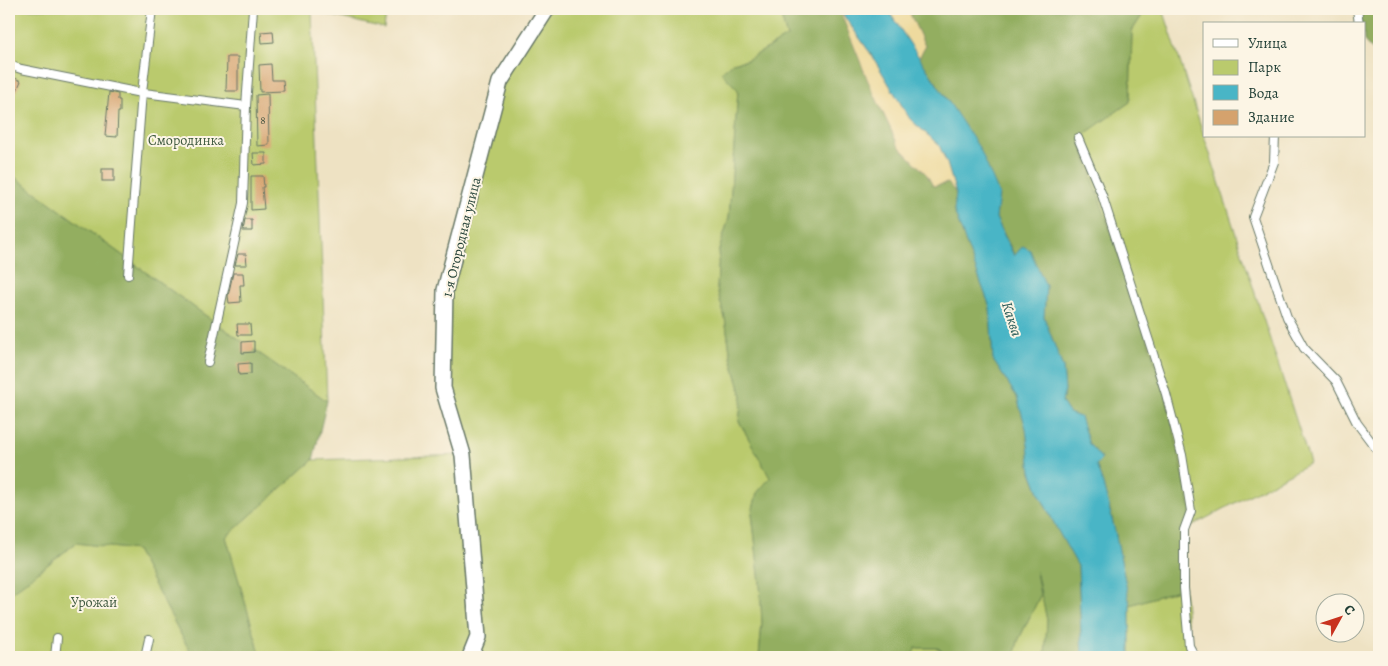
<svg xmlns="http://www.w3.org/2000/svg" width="1388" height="666" font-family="Alegreya,serif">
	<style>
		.green { fill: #baca6d; stroke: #6c8450 }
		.forest { fill: #93ae60; stroke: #59764a }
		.sand { fill: #eeda9e; stroke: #868c69 }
		.water { fill: #49b5c6; stroke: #34797d }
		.building { fill: #d5a26d }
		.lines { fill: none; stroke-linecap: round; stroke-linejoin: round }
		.lane-casing { stroke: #677766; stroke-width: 10 }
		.street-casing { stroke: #677766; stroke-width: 18 }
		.lane { stroke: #fff; stroke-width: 8 }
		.street { stroke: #fff; stroke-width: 15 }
		.labels { text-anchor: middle; stroke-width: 4; stroke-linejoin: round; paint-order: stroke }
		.number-label { font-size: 11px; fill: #4c5642 }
		.park-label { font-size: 14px; fill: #3e593f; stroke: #fcf5e5 }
		.street-label { font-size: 14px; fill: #1f3d34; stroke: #fcf5e5 }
		.water-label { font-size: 15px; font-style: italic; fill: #2a5b58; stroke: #fcf5e5 }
	</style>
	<rect width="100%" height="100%" fill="#fcf5e5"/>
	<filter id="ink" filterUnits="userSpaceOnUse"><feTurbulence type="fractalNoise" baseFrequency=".02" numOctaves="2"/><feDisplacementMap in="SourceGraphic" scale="10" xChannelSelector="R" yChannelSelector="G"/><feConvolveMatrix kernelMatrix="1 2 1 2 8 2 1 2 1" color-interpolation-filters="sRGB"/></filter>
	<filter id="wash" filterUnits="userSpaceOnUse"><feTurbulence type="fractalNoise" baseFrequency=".0096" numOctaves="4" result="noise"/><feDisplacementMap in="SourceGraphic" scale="20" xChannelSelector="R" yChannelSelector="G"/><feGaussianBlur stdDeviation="1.12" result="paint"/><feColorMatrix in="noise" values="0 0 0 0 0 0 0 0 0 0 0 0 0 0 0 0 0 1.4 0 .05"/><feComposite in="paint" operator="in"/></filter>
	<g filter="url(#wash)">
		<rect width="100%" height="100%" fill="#eee2c3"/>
		<!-- green -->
		<g class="green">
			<polygon points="9,9 387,9 384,28 312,11 327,401 202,313 9,173"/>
			<polygon points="547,9 779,9 787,37 747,60 732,63 738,90 729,218 719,250 717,289 725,318 731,357 742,396 739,421 771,478 757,493 752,513 760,583 762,623 759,657 261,657 226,537 313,460 463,455 443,388 445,290 500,82"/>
			<polygon points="1146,9 1163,9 1310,463 1184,530 1078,138 1130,102 1132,31"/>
			<polygon points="76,543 136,550 193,657 9,657 9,594"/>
			<polygon points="1033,553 1047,620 1045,657 1014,657 1018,641 1040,596"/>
			<polygon points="1184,588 1189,646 1195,657 1131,657 1130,654 1130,605"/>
			<polygon points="916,648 938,648 949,657 911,657"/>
		</g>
		<!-- forest -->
		<g class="forest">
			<polygon points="779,9 839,9 884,115 898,144 927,175 933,186 948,183 956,193 954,211 990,307 993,360 1017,397 1026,428 1031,472 1040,495 1057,529 1078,566 1082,657 1045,657 1047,620 1036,571 1040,596 1018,641 1014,657 949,657 938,648 916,648 911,657 759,657 762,623 760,583 752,513 757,493 770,478 739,421 742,396 731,357 725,318 717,289 719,250 729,218 738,90 721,72 732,63 747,60 787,37"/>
			<path d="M 910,9 L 1146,9 L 1132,31 L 1130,102 L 1079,138 L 1166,394 L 1191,511 L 1184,530 L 1184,588 L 1130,605 C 1120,558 1113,510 1096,464 L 1102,459 L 1089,444 L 1080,417 L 1069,413 L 1062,402 L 1065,390 L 1063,368 L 1044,317 L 1046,286 L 1023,246 L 1015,256 L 996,218 L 999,194 L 936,82 L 919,58 L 925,46 L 911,16 Z"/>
			<polygon points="1357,9 1379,9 1379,57 1364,41 1364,24 1359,24"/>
			<polygon points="9,173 202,313 327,401 313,460 226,537 261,657 193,657 136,550 76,543 9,594"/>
		</g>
		<!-- sand -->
		<g class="sand">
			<polygon points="839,9 871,54 910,119 939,145 947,163 956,193 948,183 933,186 927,175 898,145 868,81"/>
			<polygon points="887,9 910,9 911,16 925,46 919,58"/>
		</g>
		<!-- water -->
		<polygon class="water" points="839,9 887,9 980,149 999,194 996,218 1014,256 1023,246 1030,250 1046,286 1044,317 1063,368 1065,390 1062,402 1069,413 1080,417 1089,444 1102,459 1096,465 1103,484 1115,531 1130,605 1130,654 1131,657 1082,657 1078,566 1057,529 1040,495 1031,471 1026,428 1017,397 993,360 990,307 954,211 956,193 947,163 939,145 910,119 871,54"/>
		<g id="blocks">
			<!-- building -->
			<g class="building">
				<polygon points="273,31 274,42 262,43 261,32"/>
				<polygon points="227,57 238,57 238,91 226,91"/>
				<polygon points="271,64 272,80 283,80 284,91 260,92 259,65"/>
				<polygon points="9,75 21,81 9,108"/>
				<polygon points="109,92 118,94 118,100 120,100 120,112 118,112 117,137 105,136"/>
				<polygon points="268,94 269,145 257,146 256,95"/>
				<polygon points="253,153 266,153 266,164 254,165"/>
				<rect x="102" y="169" width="12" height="12"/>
				<polygon points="251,176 263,176 264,187 262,187 264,209 251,210"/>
				<polygon points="245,220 252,220 252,231 243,231"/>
				<polygon points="238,254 246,254 247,265 235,265"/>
				<polygon points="233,273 243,273 244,285 240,285 241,302 229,303 228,296"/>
				<polygon points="237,324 250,324 251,335 238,335"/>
				<polygon points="254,341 254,352 242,353 242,342"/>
				<polygon points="251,363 251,374 239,375 238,364"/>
			</g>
		</g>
	</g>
	<g filter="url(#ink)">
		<use href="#blocks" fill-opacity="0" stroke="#677766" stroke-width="1"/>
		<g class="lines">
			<defs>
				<g id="lane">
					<polyline points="1357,9 1359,24"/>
					<polyline points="9,65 21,69 136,92 246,106 253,9"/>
					<polyline points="1275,136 1274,162 1253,217 1287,317 1304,348 1336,381 1357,423 1375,447 1379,449"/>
					<polyline points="1078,138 1102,195 1166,394 1182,455 1191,511 1184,530 1184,588 1189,646 1195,657"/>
					<polyline points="128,275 142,92 152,9"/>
					<polyline points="208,362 243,203 246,106"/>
					<polyline points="55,657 57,638"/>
					<polyline points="145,657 149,639"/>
				</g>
				<polyline id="street" points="470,657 478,637 463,455 443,388 445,290 500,82 547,9"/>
			</defs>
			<!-- lane casing -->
			<use href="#lane" class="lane-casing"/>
			<!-- street casing -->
			<use href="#street" class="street-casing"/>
			<!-- lane -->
			<use href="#lane" class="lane"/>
			<!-- street -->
			<use href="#street" class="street"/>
		</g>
	</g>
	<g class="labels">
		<!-- number labels -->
		<g class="number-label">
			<text x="263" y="124">8</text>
		</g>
		<!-- park labels -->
		<g class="park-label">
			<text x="186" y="145">Смородинка</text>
			<text x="94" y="607">Урожай</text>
		</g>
		<!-- street labels -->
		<g class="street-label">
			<text transform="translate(461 237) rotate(-76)" y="5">1-я Огородная улица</text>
		</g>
		<!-- water labels -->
		<g class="water-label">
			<text transform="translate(1012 319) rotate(72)" y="5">Каква</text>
		</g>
	</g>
	<!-- margin -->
	<rect width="1388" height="666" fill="none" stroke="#fcf5e5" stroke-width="30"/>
	<!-- legend -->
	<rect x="1203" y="22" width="162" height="115" fill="#fcf5e5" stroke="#a4ab9e"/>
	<rect x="1213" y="39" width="25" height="8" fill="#ffffff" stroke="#a4ab9e"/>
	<text x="1248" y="48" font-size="15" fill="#1f3d34">Улица</text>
	<rect x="1213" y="60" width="25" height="15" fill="#baca6d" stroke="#a4ab9e"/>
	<text x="1248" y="72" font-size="15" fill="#1f3d34">Парк</text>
	<rect x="1213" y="85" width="25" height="15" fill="#49b5c6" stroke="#a4ab9e"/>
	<text x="1248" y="98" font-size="15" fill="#1f3d34">Вода</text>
	<rect x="1213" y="110" width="25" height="15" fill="#d5a26d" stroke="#a4ab9e"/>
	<text x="1248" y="122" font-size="15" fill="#1f3d34">Здание</text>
	<!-- north arrow -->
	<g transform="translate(1340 618) rotate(50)"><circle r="24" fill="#fcf5e5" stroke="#a4ab9e"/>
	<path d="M0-4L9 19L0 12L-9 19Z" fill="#c8321e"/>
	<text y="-8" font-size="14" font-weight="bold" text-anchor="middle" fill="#1f3d34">С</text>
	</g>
</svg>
